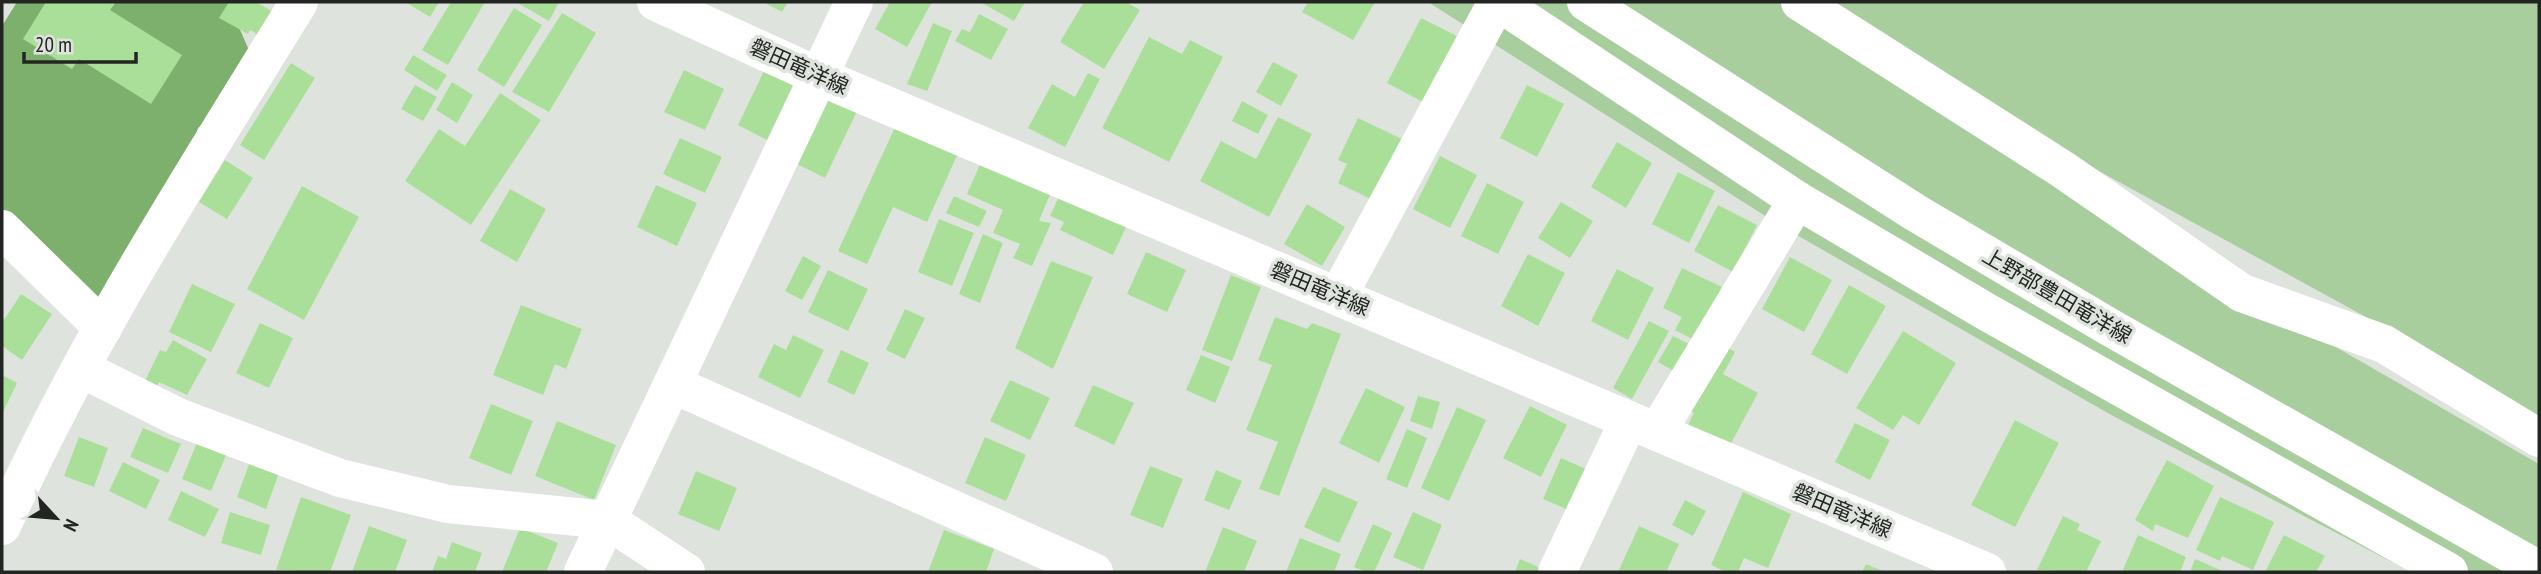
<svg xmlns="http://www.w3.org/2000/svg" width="2541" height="574" font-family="'PT Sans Narrow','Noto Sans JP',sans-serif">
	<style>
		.green { fill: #a9ce9d }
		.forest { fill: #7db06c }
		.building { fill: #aadf99 }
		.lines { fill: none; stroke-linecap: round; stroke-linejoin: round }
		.minor { stroke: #fff; stroke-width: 38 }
		.major { stroke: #fff; stroke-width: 38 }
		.labels { text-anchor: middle; stroke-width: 7; stroke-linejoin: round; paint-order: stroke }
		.street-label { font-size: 21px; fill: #232522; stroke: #dee4dd }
	</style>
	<rect width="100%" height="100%" fill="#dee4dd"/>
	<!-- green -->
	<g class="green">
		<polygon points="1428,2 1793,2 2242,293 2539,464 2539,572 2411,572 2113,416 1781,226"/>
		<polygon points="1800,2 2539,2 2539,417 2430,352 1863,42"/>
	</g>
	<!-- forest -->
	<polygon class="forest" points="17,2 228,2 248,48 243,92 198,128 193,145 92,317 2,231 2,26"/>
	<!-- building -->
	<g class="building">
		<polygon points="46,2 116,2 110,10 182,55 151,104 79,59 72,69 23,39"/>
		<polygon points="229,2 256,2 284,18 270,42 250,30 248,34 219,18"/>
		<polygon points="405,2 439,2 430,17"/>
		<polygon points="451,2 485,2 448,65 422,50"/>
		<polygon points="516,2 559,2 549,21"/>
		<polygon points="763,2 788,2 782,12"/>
		<polygon points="890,2 932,2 907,47 875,29"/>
		<polygon points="980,2 1025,2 1014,21"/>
		<polygon points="1084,2 1126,2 1140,10 1104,69 1060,42"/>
		<polygon points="1308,2 1375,2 1353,40 1302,12"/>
		<polygon points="514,8 542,25 504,87 477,70"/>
		<polygon points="562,13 596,33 549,112 512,92"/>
		<polygon points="979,14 1008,29 991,60 955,41 962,29 970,32"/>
		<polygon points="1421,18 1457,36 1423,102 1387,83"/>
		<polygon points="933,23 952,31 927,91 907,84"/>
		<polygon points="1149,37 1182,54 1190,40 1223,57 1169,162 1102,128"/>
		<polygon points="413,55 447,75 437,91 404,70"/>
		<polygon points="1273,62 1298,75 1281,106 1256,92"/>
		<polygon points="291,63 315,78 264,160 240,145"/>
		<polygon points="684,70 724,89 705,130 664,112"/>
		<polygon points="764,71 793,85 767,140 738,125"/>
		<polygon points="1088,73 1100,79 1065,147 1028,128 1052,84 1075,97"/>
		<polygon points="452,82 473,95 457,123 436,110"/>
		<polygon points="415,85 437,97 423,121 401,109"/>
		<polygon points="1527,85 1564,104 1537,157 1500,138"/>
		<polygon points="500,93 541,120 471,225 405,181 439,129 465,146"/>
		<polygon points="828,94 858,109 825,178 795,163"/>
		<polygon points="1242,101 1268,115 1258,134 1232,121"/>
		<polygon points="1278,117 1312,134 1269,217 1200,181 1221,141 1256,159"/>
		<polygon points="1358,118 1406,141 1377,202 1338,183 1347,164 1338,160"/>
		<polygon points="897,123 959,151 927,222 893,207 867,264 838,251"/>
		<polygon points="680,138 722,157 705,193 663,174"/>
		<polygon points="1617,142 1652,163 1626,208 1591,187"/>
		<polygon points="1440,156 1477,175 1450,228 1413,209"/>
		<polygon points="225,160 253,178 227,219 199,202"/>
		<polygon points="981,162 1051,192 1039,221 1051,223 1032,266 1013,258 1020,244 993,233 1003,210 967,194"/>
		<polygon points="1678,172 1715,191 1689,243 1652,224"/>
		<polygon points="1487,183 1524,202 1498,254 1461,236"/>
		<polygon points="656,185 697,203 677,246 637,227"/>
		<polygon points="302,186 359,217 304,320 247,289"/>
		<polygon points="510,189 546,209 517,262 480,241"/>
		<polygon points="1060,194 1127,225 1113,255 1060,230 1064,222 1050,216"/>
		<polygon points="954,196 987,211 979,227 946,213"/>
		<polygon points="1561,202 1593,221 1570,258 1538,238"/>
		<polygon points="1307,204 1345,227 1322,266 1284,244"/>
		<polygon points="1718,205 1757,225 1733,272 1694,251"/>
		<polygon points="939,219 974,233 952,286 918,272"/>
		<polygon points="983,234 1003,243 980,303 959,294"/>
		<polygon points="1146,252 1186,270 1167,312 1127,294"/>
		<polygon points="1528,254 1565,273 1538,326 1501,306"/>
		<polygon points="803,256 821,266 802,300 785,291"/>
		<polygon points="1790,257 1832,280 1804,332 1762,309"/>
		<polygon points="1051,261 1093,277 1053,369 1015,348"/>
		<polygon points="1682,268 1722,287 1696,341 1675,330 1682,317 1663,308"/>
		<polygon points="1617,269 1654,288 1628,340 1591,321"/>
		<polygon points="828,270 868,289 848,331 808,312"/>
		<polygon points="1231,275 1261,287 1232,361 1202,350"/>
		<polygon points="192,284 235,304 211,352 169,332"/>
		<polygon points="1849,285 1886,306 1847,374 1811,354"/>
		<polygon points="21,294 52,314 22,360 2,346 2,323"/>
		<polygon points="521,305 582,329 566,369 555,364 543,395 493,375"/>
		<polygon points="905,309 925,318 905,359 886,350"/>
		<polygon points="1275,317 1307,329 1312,323 1341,334 1279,496 1259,489 1278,442 1246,430 1272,365 1258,360"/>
		<polygon points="1649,321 1669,331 1632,399 1613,388"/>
		<polygon points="260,323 293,338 269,388 236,373"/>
		<polygon points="1903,331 1956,363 1919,425 1903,415 1893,430 1856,408"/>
		<polygon points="793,335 824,350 800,398 758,377 774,344 786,350"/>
		<polygon points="1673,336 1693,346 1679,374 1658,362"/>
		<polygon points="173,340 207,359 187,395 159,382 156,389 144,383 160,350 166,352"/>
		<polygon points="1721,344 1735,352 1723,374 1758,393 1729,447 1688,425 1694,413 1686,409"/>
		<polygon points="841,350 869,363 854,395 827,382"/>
		<polygon points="1201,355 1230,367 1215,403 1186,390"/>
		<polygon points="2,375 17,383 2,414"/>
		<polygon points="1010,380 1050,398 1030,440 990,421"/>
		<polygon points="1093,385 1134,403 1114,445 1074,426"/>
		<polygon points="1366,388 1405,407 1379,463 1339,443"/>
		<polygon points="1418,396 1440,402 1432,429 1410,421"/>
		<polygon points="491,404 533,421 511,475 469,458"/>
		<polygon points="1530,406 1567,425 1541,477 1503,458"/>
		<polygon points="1457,407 1486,420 1449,501 1421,488"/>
		<polygon points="2015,420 2059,443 2015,527 1971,505"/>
		<polygon points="557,421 616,445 594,500 535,476"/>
		<polygon points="1855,423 1890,440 1870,480 1835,462"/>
		<polygon points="143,428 181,444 168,473 130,457"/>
		<polygon points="1407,429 1427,438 1407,488 1386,479"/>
		<polygon points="79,437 108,448 94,487 64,476"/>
		<polygon points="985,437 1026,455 1006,501 965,483"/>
		<polygon points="198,440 227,453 211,491 182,479"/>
		<polygon points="1561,458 1588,470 1571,511 1543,499"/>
		<polygon points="251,459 280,470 266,509 237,497"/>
		<polygon points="2167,460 2214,486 2188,538 2155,524 2153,531 2135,520"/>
		<polygon points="123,462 160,480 146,509 109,491"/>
		<polygon points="1150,466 1183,479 1163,528 1130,515"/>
		<polygon points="1216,470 1242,481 1229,510 1204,500"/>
		<polygon points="696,471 737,488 719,531 678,514"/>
		<polygon points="1323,487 1358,502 1339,543 1304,527"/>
		<polygon points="181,491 219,509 205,537 168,520"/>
		<polygon points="1743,492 1791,514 1768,568 1744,558 1738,572 1726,572 1711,565"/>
		<polygon points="301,497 351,515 330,572 276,570"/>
		<polygon points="2220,497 2274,522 2253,570 2222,556 2220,561 2196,550"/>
		<polygon points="1685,500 1706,511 1693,536 1672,525"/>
		<polygon points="230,512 270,525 261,555 221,543"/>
		<polygon points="1413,512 1442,525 1423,570 1393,557"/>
		<polygon points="2063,516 2080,524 2077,530 2101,541 2086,572 2037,570"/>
		<polygon points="1373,524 1392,533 1374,572 1367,572 1354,567"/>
		<polygon points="369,526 407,540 395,572 352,572"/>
		<polygon points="1639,526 1679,544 1666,572 1618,572"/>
		<polygon points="1223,527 1257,541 1244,572 1205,572"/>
		<polygon points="520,528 558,543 546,572 502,572"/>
		<polygon points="944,530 994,549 986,572 928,572"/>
		<polygon points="2138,535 2186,557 2180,572 2122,572"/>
		<polygon points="2284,535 2325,556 2316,572 2265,572"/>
		<polygon points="1300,538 1341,554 1334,572 1286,572"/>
		<polygon points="452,542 482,553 475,572 432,572 438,556 446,559"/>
		<polygon points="1520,559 1542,569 1541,572 1515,572"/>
		<polygon points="2195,559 2225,572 2190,572"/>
		<polygon points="1866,564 1885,572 1862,572"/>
	</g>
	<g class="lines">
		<!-- minor -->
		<g class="minor">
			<polyline points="1498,2 1797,200 1985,311 2449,572"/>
			<polyline points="1800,2 2062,169 2242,293 2384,344 2539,438"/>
			<polyline points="2,229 103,328"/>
			<polyline points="1338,296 1497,2"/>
			<polyline points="82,369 178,417 340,478 448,504 607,520 686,572"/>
			<polyline points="672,384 1094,572"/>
			<polyline points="1657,432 1797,200"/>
			<path d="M 2,526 C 84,342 194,173 299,2"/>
			<polyline points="583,572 854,2"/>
			<polyline points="1557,572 1629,420"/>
		</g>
		<!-- major -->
		<g class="major">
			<polyline points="656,2 818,76 1987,572"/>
			<polyline points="1586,2 1916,213 2111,328 2539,570"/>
		</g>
	</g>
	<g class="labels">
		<!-- street labels -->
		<g class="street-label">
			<text transform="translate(799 67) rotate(24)" y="7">磐田竜洋線</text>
			<text transform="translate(1320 289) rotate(23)" y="7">磐田竜洋線</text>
			<text transform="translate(2057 296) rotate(30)" y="7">上野部豊田竜洋線</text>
			<text transform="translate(1842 511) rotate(23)" y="7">磐田竜洋線</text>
		</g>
	</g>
	<!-- border -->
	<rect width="2541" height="574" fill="none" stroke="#232522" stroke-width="7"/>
	<!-- north arrow -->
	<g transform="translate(56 518) rotate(116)" stroke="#dee4dd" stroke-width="5" paint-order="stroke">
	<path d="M0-5L12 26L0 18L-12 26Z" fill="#232522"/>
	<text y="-10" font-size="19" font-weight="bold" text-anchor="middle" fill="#232522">N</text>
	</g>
	<!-- scale -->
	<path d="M24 52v10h112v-10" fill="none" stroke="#232522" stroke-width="3.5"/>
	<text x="35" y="52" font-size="21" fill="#232522" stroke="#dee4dd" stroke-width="5" paint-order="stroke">20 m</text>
</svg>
